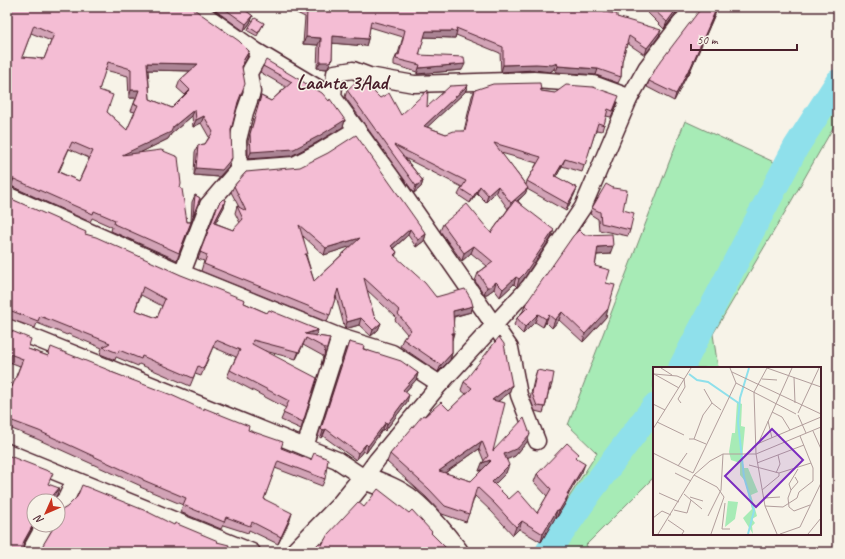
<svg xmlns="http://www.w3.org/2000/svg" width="845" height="559" font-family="Caveat,sans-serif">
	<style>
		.grass { fill: #a7ebb6; stroke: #788570 }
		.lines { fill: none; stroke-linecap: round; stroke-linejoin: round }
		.river { stroke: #8fe0eb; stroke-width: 26 }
		.street-casing { stroke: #4a1f2b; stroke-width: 19 }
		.secondary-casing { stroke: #4a1f2b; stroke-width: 25 }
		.street { stroke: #f7f3e8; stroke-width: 16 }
		.secondary { stroke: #f7f3e8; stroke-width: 22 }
		.wall { fill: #d2a3b6; stroke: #4a1f2b; fill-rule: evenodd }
		.shaded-wall { fill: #ab8494; stroke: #4a1f2b }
		.building { fill: #f4bdd4; stroke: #4a1f2b; fill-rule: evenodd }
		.labels { text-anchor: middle; stroke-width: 3; stroke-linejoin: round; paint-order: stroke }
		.district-label { font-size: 20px; font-weight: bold; fill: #4a1f2b; stroke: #f7f3e8 }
		.inset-river { fill: none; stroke: #8fe0eb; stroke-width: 2 }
		.inset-road { fill: none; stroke: #b29e9c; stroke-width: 1 }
		.view { fill: #7b2cbf; fill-opacity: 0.15; stroke: #7b2cbf; stroke-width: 2 }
		.inset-edge { fill: none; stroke: #4a1f2b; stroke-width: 2 }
	</style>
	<rect width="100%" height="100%" fill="#f7f3e8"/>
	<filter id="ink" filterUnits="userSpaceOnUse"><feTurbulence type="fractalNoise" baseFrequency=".025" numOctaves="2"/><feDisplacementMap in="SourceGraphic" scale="8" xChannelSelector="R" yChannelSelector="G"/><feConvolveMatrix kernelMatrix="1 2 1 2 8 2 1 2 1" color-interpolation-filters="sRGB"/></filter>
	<g filter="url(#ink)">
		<!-- grass -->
		<polygon class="grass" points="838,72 838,119 788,207 713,334 718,368 654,368 654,477 586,545 591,552 509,552 535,551 597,453 568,425 685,121 776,163"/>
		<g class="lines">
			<!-- river -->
			<g class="river">
				<polyline points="681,368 747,240 796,147 838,82"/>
				<polyline points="548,552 589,493 654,407"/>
			</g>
			<defs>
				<g id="street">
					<polyline points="194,7 256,51 333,97 392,178 510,348 519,395 537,441"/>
					<polyline points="333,97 335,73 353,70 369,76 414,84 534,80 593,84 623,95 629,99"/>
					<polyline points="239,169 238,140 245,112 252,92 249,73 260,54"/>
					<polyline points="7,195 182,273 340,337 392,353 440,384"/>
					<polyline points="182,273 208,205 239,169 294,165 321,151 357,129"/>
					<polyline points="7,327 305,447 337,460 364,478 377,460 440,384 530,286 583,207 629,99 647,67 693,7"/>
					<polyline points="305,447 340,337"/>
					<polyline points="7,452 252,552"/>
					<polyline points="58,507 66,499 75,480"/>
					<polyline points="30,552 45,525"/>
				</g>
				<path id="secondary" d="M 297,552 L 340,508 L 364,478 C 380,484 398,490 411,501 C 429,516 443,534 457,552"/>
			</defs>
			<!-- street casing -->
			<use href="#street" class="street-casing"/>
			<!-- secondary casing -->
			<use href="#secondary" class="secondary-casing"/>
			<!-- street -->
			<use href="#street" class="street"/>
			<!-- secondary -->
			<use href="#secondary" class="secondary"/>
		</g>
		<!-- wall -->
		<g class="wall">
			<path d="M 7,7 L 249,51 L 247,58 L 243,65 L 238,102 L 231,130 L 229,166 L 219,177 L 194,175 L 195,152 L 198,145 L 205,144 L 209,137 L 201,123 L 193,127 L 192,116 L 171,134 L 168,139 L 139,153 L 180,188 L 187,222 L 191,222 L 192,202 L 195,195 L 200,198 L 177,260 L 111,231 L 112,227 L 92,218 L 90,222 L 11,186 L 7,186 ZM 31,33 L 51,41 L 44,59 L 22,57 ZM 105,70 L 128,76 L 129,98 L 136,98 L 131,111 L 135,112 L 127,130 L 107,112 L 99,90 ZM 148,70 L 190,71 L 180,80 L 177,88 L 185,95 L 172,108 L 150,99 ZM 69,149 L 89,158 L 79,181 L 59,172 Z"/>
			<polygon points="217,7 241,7 253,16 250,23 244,31 216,11"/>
			<polygon points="284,7 391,7 397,9 606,12 659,36 645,55 627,43 622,61 621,77 618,83 596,75 556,72 554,69 550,72 534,70 501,72 500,53 456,35 455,38 424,37 419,55 462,70 417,74 417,72 394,65 394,61 397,54 398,54 403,37 370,27 368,39 366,46 332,43 332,59 327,69 317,68 318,45 303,44 305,17"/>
			<polygon points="646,7 680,7 678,10 664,29 645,10"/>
			<polygon points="718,7 688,76 687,75 674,101 647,87 649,81"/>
			<polygon points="264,23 257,36 248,31 249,27"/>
			<polygon points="263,66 308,86 345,120 343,127 316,143 291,156 248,159 248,141 261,96 271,101 286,87 260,72"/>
			<path d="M 468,85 L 465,92 L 427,127 L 446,134 L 464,131 L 472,96 L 475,90 L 541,91 L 617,103 L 611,117 L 606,116 L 602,131 L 596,130 L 582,172 L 562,166 L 556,177 L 577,188 L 574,195 L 566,211 L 527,189 L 525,194 L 518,201 L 551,238 L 523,280 L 517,287 L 514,284 L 500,297 L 494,289 L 487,294 L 484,294 L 475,281 L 478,273 L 487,266 L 471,253 L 462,261 L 440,231 L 443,224 L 491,233 L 508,209 L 496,192 L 486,202 L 477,193 L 470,203 L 458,195 L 462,187 L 405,158 L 423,181 L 421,187 L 414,193 L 345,97 L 347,90 L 380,98 L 401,115 L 427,107 ZM 501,153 L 537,163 L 527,181 L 526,185 Z"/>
			<path d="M 246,172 L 426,234 L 424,241 L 416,247 L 408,235 L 394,248 L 397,252 L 395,257 L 436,297 L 473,306 L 471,312 L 454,317 L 452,340 L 452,353 L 450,360 L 438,372 L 400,346 L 403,339 L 407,334 L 395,320 L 396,317 L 367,290 L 374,316 L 381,323 L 378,330 L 371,336 L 359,325 L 345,329 L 336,296 L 327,322 L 201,271 L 204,261 L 198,259 L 219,203 L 226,200 L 224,207 L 215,223 L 233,230 L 240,223 L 235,213 L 237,206 L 239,207 L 231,192 L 234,186 ZM 303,236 L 324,255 L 351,246 L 314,281 L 307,258 Z"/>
			<path d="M 7,197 L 85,234 L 267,313 L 318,330 L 316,336 L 330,338 L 321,365 L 323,356 L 303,345 L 296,359 L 265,351 L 303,422 L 301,429 L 281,420 L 286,408 L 227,377 L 230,370 L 236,357 L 213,347 L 201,376 L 195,374 L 190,386 L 139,364 L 138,366 L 116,357 L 115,360 L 100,354 L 102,348 L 68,334 L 67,335 L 37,323 L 35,328 L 7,318 ZM 141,295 L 162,306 L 157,318 L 135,310 Z"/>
			<polygon points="592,208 623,210 630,230 628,236 599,230 598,219 590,214"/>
			<polygon points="584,235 610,254 597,255 595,266 606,283 606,317 583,342 559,320 552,328 546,322 543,327 535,322 523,334 514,325 517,318 523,311 525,305"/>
			<polygon points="7,329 28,349 48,356 111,372 248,430 281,448 325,479 322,486 275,468 264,499 290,520 278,544 249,530 248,533 223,525 221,529 180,512 183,505 140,487 141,486 37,439 7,427 7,385 12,387 20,366 7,361"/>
			<polygon points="349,342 418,373 416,380 405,392 407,402 385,431 383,429 366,453 363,451 356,460 323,436 321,438 318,436"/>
			<polygon points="537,370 552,384 550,390 549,390 545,407 543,413 535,411 530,398 535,376"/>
			<path d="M 464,382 L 512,385 L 509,393 L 498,401 L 493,451 L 527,442 L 515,456 L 507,459 L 506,473 L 494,485 L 509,499 L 537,513 L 547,496 L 534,482 L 537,474 L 577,459 L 582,472 L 568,495 L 566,502 L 556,519 L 555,518 L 541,542 L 519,529 L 513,535 L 492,512 L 475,496 L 466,522 L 442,514 L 426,497 L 387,462 L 390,454 L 425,416 L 449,410 L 466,394 L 461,390 ZM 479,449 L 484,461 L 479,471 L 482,470 L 471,481 L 445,473 Z"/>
		</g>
		<!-- shaded-wall -->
		<g class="shaded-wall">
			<polygon points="607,7 610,7 601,18 604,12"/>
			<polygon points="678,7 680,7 678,10 664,29 667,22"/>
			<polygon points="717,7 718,7 688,76 690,69"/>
			<polygon points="253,16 250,23 244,31 246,24"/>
			<polygon points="661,30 659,36 645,55 647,48"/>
			<polygon points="426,31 457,31 455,38 423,37"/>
			<polygon points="333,36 368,39 366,46 330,43"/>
			<polygon points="306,37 321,38 318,45 303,44"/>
			<polygon points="249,51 247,58 241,69 243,61"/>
			<polygon points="332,59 327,69 317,68 320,62"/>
			<polygon points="147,63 198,64 195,71 145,70"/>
			<polygon points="557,63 554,69 550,72 534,70 501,72 503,65"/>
			<polygon points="465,64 462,70 417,74 419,68"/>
			<polygon points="558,66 598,69 596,75 556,72"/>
			<polygon points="689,69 687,75 674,101 676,94"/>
			<polygon points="468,85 465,92 421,133 424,126"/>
			<polygon points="131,90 139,90 137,98 129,98"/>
			<polygon points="195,109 192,116 171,134 168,139 119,163 122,155 173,127"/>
			<polygon points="204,116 201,123 193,127 196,120"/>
			<polygon points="345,120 343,127 316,143 291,156 248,159 251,152"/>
			<polygon points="232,158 229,166 219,177 194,175 196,168"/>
			<polygon points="565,159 562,166 553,183 555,176"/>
			<polygon points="8,178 14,179 11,186 7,186 7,179"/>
			<polygon points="423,181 421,187 414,193 416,186"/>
			<polygon points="480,186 477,193 470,203 473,197"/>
			<polygon points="498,186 496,192 486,202 488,195"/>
			<polygon points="528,188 525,194 508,209 511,203"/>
			<polygon points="577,188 574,195 566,211 568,204"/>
			<polygon points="226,200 224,207 212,230 214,223"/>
			<polygon points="410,229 408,235 389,252 391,246"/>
			<polygon points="554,230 551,238 523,280 517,287 519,279"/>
			<polygon points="426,234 424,241 416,247 418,240"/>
			<polygon points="360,238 358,244 324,255 326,248"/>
			<polygon points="474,246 471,253 462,261 464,253"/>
			<polygon points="613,246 610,254 596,255 598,247"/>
			<polygon points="516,277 514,284 500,297 503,289"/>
			<polygon points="496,282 494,289 487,294 484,294 487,287"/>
			<polygon points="473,306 471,312 451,317 453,311"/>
			<polygon points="608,309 606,317 583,342 585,334"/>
			<polygon points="562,312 559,320 552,328 555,320"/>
			<polygon points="538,314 535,322 523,334 525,327"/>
			<polygon points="549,315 546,322 543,327 546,319"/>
			<polygon points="361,318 359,325 345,329 347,322"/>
			<polygon points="381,323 378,330 371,336 373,330"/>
			<polygon points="318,330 315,337 306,338 303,345 296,359 305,334"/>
			<polygon points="452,333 454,333 452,340"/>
			<polygon points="452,353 450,360 438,372 441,365"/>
			<polygon points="418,373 416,380 400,397 403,390"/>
			<polygon points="512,385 509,393 489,408 492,400"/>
			<polygon points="409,395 407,402 385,431 387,424"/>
			<polygon points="386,422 383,429 366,453 368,446"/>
			<polygon points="326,429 323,436 321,438 323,431"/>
			<polygon points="530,434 527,442 515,456 501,462 504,454"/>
			<polygon points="482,441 479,449 436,479 439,471"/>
			<polygon points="366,444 363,451 356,460 358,453"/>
			<polygon points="490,460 487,468 479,471 482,463"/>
			<polygon points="585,464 582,472 568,495 566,502 556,519 559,511 567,494"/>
			<polygon points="509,465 506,473 489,490 492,482"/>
			<polygon points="59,488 57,495 52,501 50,501 51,498"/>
			<polygon points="557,510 555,518 541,542 543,534"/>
			<polygon points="292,513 290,520 278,544 281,537"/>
			<polygon points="522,521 519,529 513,535 516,527"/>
			<polygon points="34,523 34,525 22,547 24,541"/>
		</g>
		<!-- building -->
		<g class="building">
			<path d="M 7,7 L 191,7 L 239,41 L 249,51 L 243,61 L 242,67 L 245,84 L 238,102 L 231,130 L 232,158 L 222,170 L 196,168 L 198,145 L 205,144 L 213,132 L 204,116 L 196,120 L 195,109 L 173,127 L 171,132 L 122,155 L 161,150 L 178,157 L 181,184 L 180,188 L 182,189 L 187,222 L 191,222 L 179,253 L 114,224 L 115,220 L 94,211 L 93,214 L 14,179 L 8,178 L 7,179 ZM 34,25 L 54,34 L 44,59 L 22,57 ZM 108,62 L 131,69 L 131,90 L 139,90 L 134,104 L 138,105 L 127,130 L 107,112 L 113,95 L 99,90 ZM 147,63 L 198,64 L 180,80 L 190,90 L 172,108 L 150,99 ZM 72,142 L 93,151 L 79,181 L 58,172 Z"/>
			<polygon points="222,7 241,7 253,16 246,24"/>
			<polygon points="300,7 391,7 397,9 397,7 607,7 604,12 617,14 617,17 661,30 647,48 629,36 622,61 621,77 598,69 558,66 557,63 552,65 536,64 503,65 503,47 456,28 457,31 426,31 419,55 464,57 465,64 419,68 420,65 396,59 397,54 399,55 405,30 371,21 368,39 333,36 332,59 329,62 320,62 321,38 306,37 307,10"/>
			<polygon points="651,7 678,7 667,22"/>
			<polygon points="702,7 717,7 690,69 689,69 676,94 649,81 657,66"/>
			<polygon points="255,18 264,23 258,33 249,27"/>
			<polygon points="266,60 305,83 308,86 309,85 322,93 329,101 330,99 345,120 319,136 294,149 251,152 250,134 261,96 271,101 292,82 263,66"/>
			<polygon points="360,78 380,98 389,93 401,115 428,90 427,107 450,86 468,85 424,126 446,134 454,131 465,131 475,90 493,84 540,83 541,91 555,93 566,85 593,87 619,96 613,111 608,109 604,125 598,123 585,165 565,159 555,176 577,188 568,204 527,181 541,157 494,143 528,188 511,203 498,186 488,195 480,186 473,197 461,189 466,181 394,145 423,181 416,186 347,90"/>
			<path d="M 356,135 L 426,234 L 418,240 L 410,229 L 391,246 L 397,252 L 394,255 L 425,283 L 436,297 L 465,289 L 471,299 L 473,306 L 453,311 L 454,333 L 452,333 L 452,353 L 441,365 L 403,339 L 411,330 L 398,314 L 400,311 L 364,278 L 374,316 L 381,323 L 373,330 L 361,318 L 347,322 L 338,289 L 330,315 L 204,264 L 207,255 L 200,252 L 219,203 L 223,199 L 226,200 L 214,223 L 233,230 L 243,219 L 237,206 L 246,211 L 234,186 L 246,172 L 300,167 L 328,153 ZM 299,225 L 326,248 L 360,238 L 314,281 L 305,254 L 308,254 Z"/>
			<polygon points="606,184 613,188 627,190 623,210 634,213 630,230 601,223 600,212 592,208"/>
			<polygon points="195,195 200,198 193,216"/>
			<path d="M 7,197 L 86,232 L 85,234 L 96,237 L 181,275 L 245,300 L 244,303 L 267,313 L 269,310 L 318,330 L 305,334 L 330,338 L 324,358 L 325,348 L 306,338 L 299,352 L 253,340 L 252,344 L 317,378 L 303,422 L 283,413 L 289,401 L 230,370 L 240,350 L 216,340 L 203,369 L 198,366 L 193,378 L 142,356 L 141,359 L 119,350 L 118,353 L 103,347 L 110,343 L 70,327 L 70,328 L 40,316 L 38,321 L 9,310 L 7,311 ZM 143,287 L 165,299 L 157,318 L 135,310 Z"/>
			<polygon points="515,200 554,230 525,273 519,279 516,277 503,289 496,282 490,287 487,287 478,273 493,262 474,246 464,253 443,224 467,204 491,233"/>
			<polygon points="579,230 584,235 612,234 613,246 598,247 595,266 610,270 606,283 615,285 608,309 585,334 562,312 555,320 549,315 546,319 538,314 525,327 517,318 528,307 525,305 573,236"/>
			<polygon points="7,329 31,339 28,349 48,356 51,347 111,371 111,372 169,394 204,410 204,408 249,426 248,430 283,442 281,448 311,460 314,453 328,459 325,479 278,461 264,499 292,513 281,537 252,522 250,526 226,517 224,522 183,505 186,498 143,480 143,479 39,431 7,419 7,385 12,387 23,359 7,353"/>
			<path d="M 499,337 L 504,344 L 512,385 L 492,400 L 505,403 L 493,451 L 524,418 L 530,434 L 518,448 L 504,454 L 509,465 L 492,482 L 509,499 L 518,491 L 537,513 L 551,489 L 537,474 L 567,443 L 579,454 L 575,458 L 585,464 L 567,494 L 569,494 L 559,511 L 557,510 L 543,534 L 522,521 L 516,527 L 495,504 L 477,487 L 469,514 L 445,506 L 429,489 L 390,454 L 423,415 L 425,416 L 441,402 L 449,410 L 472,388 L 464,382 ZM 482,441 L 488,456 L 482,463 L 490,460 L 491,461 L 471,481 L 439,471 Z"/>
			<polygon points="349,342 364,346 363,349 401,361 418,373 403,390 409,395 387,424 386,422 368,446 366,444 358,453 326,429 323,431 321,429"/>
			<polygon points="537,370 554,373 552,384 550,384 545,407 537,406 532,393"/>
			<polygon points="7,455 53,473 48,484 59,488 51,498 51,501 34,501 34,523 24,541 23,545 24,550 26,552 7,552"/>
			<polygon points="82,485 146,511 174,525 175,523 218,541 217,542 229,545 227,552 39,552 40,550 55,525 58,525 58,509 62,510 67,507 77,497"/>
			<polygon points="378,489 409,513 412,510 432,532 431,533 447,549 444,552 310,552 319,543 322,545 328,534 358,502 364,507"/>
		</g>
	</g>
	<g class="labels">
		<!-- district labels -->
		<g class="district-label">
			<text x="342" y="89">Laanta 3Aad</text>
		</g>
	</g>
	<!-- overview -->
	<g transform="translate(653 367)">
		<rect width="168" height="168" fill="#f7f3e8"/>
		<path d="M 84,35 L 89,37 L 88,59 L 92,60 L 89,92 L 91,101 L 95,101 L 105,125 L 98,128 L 104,149 L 99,152 L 102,156 L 99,159 L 100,167 L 90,151 L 99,142 L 92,114 L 87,108 L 87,96 L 78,93 L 76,85 L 79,66 L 82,66 ZM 75,134 L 85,135 L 82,152 L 72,160 Z" fill="#a7ebb6"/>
		<path class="inset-river" d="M 36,7 L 44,13 L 55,15 L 87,37M 95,167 L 101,144 L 91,110 L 85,55 L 87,31 L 96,1"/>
		<path class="inset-road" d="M 8,1 L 19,8M 77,1 L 83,16 L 143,47M 79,5 L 168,47M 1,7 L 24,9 L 31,12M 1,7 L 26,21M 141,10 L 142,36M 109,12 L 124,13M 51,22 L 59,36 L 68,43M 101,25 L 114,1 L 168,20M 28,36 L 25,32 L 32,20 L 31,12M 0,37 L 12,43M 119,45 L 129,50 L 137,63M 145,46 L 166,1M 145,48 L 153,66M 115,54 L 119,71M 4,55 L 31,68M 0,62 L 38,1M 160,64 L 168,82M 36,72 L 41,72 L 50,48 L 59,36M 41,72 L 53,77M 104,77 L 168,50M 105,77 L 139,1M 0,86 L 40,106 L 83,16M 104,96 L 151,78M 96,98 L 126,106 L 158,96M 25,99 L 34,86M 145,102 L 136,117 L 138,123 L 135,131 L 136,140 L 141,144 L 157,138M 22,106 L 38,114M 123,106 L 127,97 L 125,88M 41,108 L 64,120 L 71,130 L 58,167M 109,123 L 126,109 L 126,106M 138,123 L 145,115 L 142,110M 6,126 L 26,135M 37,130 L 50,134M 111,131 L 127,130M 38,133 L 49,142M 72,136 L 69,162 L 77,162M 112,139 L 130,140 L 144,131 L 146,125 L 160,114 L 160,101 L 147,69M 21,143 L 34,146 L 38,133 L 31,127M 55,149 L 68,123 L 70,87M 0,151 L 9,144 L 18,148M 15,153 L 31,164 L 29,167M 5,167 L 41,108 L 57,94 L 70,87 L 103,87 L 101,25M 124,167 L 112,139 L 103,87 L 168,60M 127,167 L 147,160 L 168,116M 155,167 L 168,151"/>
		<path class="view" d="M 119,62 L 150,93 L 103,140 L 72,109 Z"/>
		<rect width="168" height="168" class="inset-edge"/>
	</g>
	<!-- margin -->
	<rect width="845" height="559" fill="none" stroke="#f7f3e8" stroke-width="24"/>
	<rect x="12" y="12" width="821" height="535" fill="none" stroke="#4a1f2b" stroke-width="1.5" filter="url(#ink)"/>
	<!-- north arrow -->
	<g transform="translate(46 513) rotate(225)"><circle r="19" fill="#f7f3e8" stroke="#b29e9c"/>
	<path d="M0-3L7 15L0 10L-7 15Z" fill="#c8321e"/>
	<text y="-6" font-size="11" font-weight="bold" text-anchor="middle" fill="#4a1f2b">N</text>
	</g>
	<!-- scale -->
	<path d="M691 44v6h106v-6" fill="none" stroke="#4a1f2b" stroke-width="2"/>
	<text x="697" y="44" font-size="12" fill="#4a1f2b" stroke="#f7f3e8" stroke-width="3" paint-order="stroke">50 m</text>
</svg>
